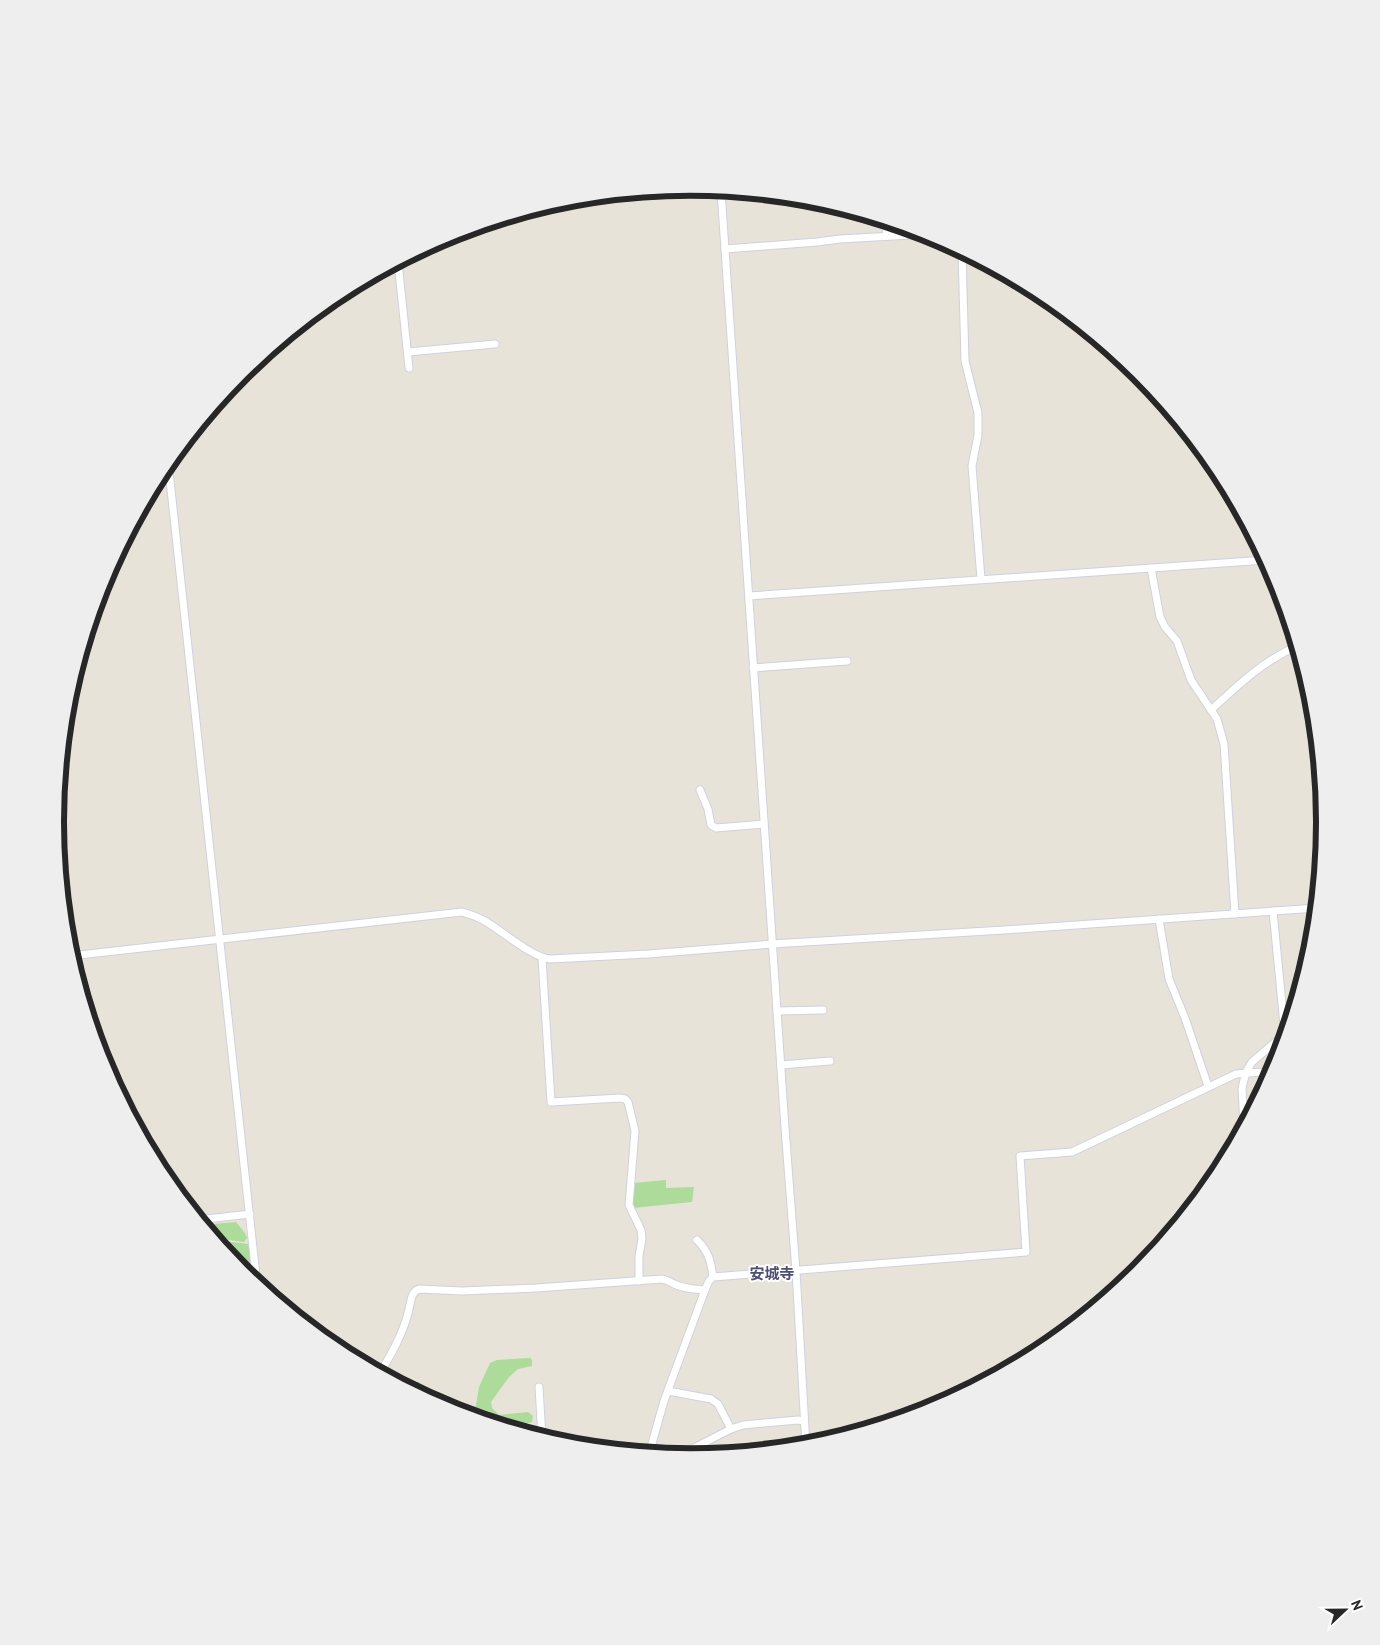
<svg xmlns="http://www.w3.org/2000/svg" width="1380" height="1645" font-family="'PT Sans','Noto Sans JP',sans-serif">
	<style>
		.green { fill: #acdb9a }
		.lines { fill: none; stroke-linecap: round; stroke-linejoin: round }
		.minor-casing { stroke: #cfd1df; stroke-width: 9 }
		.minor { stroke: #fff; stroke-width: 7 }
		.labels { text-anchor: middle; stroke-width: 4; stroke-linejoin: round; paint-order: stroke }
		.quarter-label { font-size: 15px; font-weight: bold; fill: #4c5173; stroke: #fff }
		.rim { fill: none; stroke: #272727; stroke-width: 6 }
	</style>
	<rect width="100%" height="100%" fill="#e8e3d9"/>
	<!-- green -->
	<g class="green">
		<polygon points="666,1180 666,1188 694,1187 692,1202 633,1208 633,1183"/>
		<polygon points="236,1222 245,1233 247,1238 244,1242 214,1238 203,1225"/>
		<polygon points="215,1240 249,1244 253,1281 241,1271"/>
		<path d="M 530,1358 L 532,1360 L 532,1366 L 518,1369 L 509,1377 L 491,1402 L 492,1408 L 499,1415 L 528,1412 L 533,1416 L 532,1422 C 510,1428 494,1423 474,1417 L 479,1387 L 490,1363 L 497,1360 Z"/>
		<polygon points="419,1382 419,1394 399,1383"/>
	</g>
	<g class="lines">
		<defs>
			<g id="minor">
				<polyline points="721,191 785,1128 796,1271 806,1446"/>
				<polyline points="885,221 887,236"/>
				<polyline points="725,249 817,242 840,239 928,234"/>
				<polyline points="962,251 965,361 978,413 978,435 972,466 981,579"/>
				<polyline points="398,262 409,368"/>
				<polyline points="408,352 495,344"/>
				<polyline points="168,462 257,1285"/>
				<polyline points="1151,568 1160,617 1165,627 1177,641 1191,680 1217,719 1224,744 1235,914"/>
				<polyline points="749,596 1266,560"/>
				<polyline points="753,668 847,661"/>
				<path d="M 1211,710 C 1238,685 1263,661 1297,646"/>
				<polyline points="700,790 708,809 711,825 716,828 764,824"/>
				<polyline points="1159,919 1169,979 1185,1018 1208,1086"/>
				<path d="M 70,956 L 462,912 C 468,914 475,916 481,919 C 501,929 530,957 550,959 L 648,954 L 772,944 L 1004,930 L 1317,908"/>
				<polyline points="542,958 551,1102 620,1098 625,1099 628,1102 635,1131 629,1205 641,1230 642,1239 639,1256 639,1281"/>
				<polyline points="777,1011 823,1010"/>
				<polyline points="781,1065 830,1061"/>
				<polyline points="1244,1127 1242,1088 1246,1072 1252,1062 1279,1039 1284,1025 1273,911"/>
				<polyline points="198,1220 250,1214"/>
				<path d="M 697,1240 C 709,1252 711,1262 713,1277"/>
				<path d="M 380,1373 C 392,1353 404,1332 409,1309 C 411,1301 411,1292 419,1289 L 462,1291 L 536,1288 L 662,1279 C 668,1280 670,1282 674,1284 C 684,1289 694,1289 705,1290"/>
				<polyline points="539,1387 542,1438"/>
				<polyline points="668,1391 711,1399 718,1404 731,1429"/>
				<polyline points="649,1454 664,1401 705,1290 709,1281 713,1277 1026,1252 1020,1156 1072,1152 1236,1074 1274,1071"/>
				<polyline points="678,1456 731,1429 743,1425 798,1420 804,1421"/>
			</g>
		</defs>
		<!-- minor casing -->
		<use href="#minor" class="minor-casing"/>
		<!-- minor -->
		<use href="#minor" class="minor"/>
	</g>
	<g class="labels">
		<!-- quarter labels -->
		<g class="quarter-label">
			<text x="772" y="1279">安城寺</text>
		</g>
	</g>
	<!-- crop -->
	<path d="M0 0H1380V1645H0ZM64 822a626 626 0 1 1 1252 0a626 626 0 1 1-1252 0Z" fill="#eee" fill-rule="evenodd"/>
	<path class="rim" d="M64 822a626 626 0 1 1 1252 0a626 626 0 1 1-1252 0Z"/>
	<!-- north arrow -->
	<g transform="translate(1345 1610) rotate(68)" stroke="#ffffff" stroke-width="4" paint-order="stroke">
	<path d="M0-4L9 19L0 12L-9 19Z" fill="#272727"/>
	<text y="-8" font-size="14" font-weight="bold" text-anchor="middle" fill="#272727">N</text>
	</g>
</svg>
